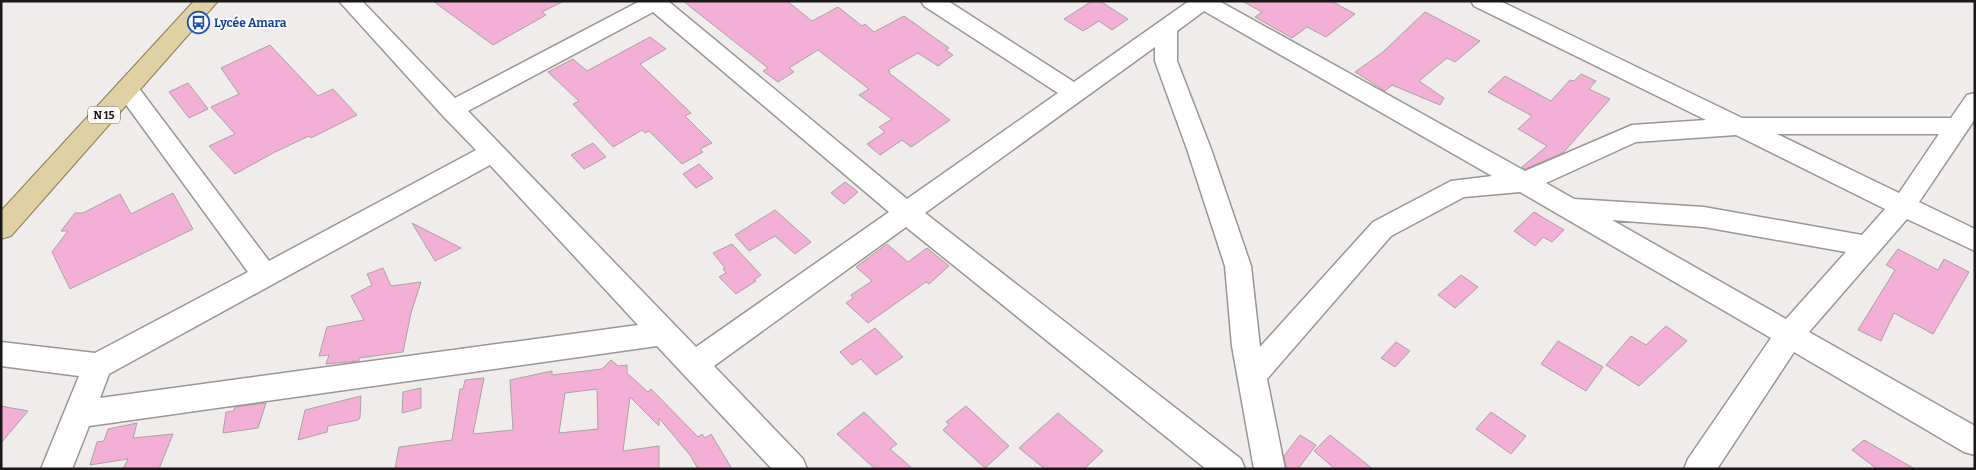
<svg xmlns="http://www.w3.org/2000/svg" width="1976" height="470" font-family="Bitter,serif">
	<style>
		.building { fill: #f4afd7; stroke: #a7a4a5; fill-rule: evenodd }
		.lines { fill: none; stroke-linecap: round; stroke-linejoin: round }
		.minor-casing { stroke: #999694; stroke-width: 3 }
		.major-casing { stroke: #8d7c4c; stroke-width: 2 }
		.minor { fill: #fff; fill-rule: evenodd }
		.major { fill: #e0d1a5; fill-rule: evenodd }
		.labels { text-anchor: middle; stroke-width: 4; stroke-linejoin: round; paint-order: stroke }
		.shield { fill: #fdfaf8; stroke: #5d5b5a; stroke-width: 1 }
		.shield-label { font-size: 11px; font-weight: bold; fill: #191717 }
		.transit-label { font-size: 12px; font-weight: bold; fill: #164399; stroke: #fdfaf8; text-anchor: start }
	</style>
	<rect width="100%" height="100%" fill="#f0eceb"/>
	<!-- building -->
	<g class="building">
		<polygon points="433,1 564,1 542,12 546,15 493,45"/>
		<polygon points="683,1 787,1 812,21 838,7 862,26 865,24 874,32 904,16 949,48 946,50 953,55 938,66 918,53 888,70 890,72 889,73 950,120 911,147 902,140 880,155 867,144 885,132 879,127 892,119 859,95 869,89 818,50 789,68 794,72 778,82 763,71 768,68"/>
		<polygon points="1092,1 1100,1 1128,19 1112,30 1099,21 1083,31 1064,19"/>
		<polygon points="1242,1 1331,1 1355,14 1326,37 1307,27 1292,38 1255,17 1262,12"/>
		<polygon points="1425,12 1480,41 1455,62 1447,58 1419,81 1444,98 1440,105 1392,85 1385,91 1355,72 1383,52"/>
		<polygon points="650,37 666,49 640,64 691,113 685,116 712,143 700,149 703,152 682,164 649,131 645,133 642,130 613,147 573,104 579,101 548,72 573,59 587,71"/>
		<polygon points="270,45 318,96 333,89 357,115 311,138 309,136 275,152 235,174 209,146 235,134 211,107 239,94 221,68"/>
		<polygon points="1581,74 1596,81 1589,89 1610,99 1563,153 1525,169 1522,167 1547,146 1518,129 1532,116 1488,92 1505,76 1551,101 1570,80 1574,81"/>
		<polygon points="188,83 208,109 189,118 169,92"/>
		<polygon points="593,143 606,157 584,169 571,155"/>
		<polygon points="699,164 713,178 696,188 683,174"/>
		<polygon points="845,182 858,192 844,204 831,193"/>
		<polygon points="173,193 193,229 70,289 52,252 68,231 61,231 75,213 83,213 120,194 131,214"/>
		<polygon points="775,210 811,242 795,254 775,236 749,251 735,235"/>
		<polygon points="1534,212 1564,230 1552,242 1543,237 1535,246 1514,231"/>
		<polygon points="412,223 461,248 435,261"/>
		<polygon points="732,244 761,275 754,280 756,281 736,294 719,277 726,273 723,269 725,268 713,253"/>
		<polygon points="887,244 908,262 927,248 949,266 929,284 926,282 868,323 846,303 853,298 851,295 872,281 856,267"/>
		<polygon points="1898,249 1938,270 1944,259 1969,272 1933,334 1894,313 1881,341 1858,330 1895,270 1886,265"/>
		<polygon points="383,268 391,286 421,282 411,313 403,352 359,358 359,361 326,364 329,355 319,356 327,327 364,320 351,296 372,285 367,274"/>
		<polygon points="1461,275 1478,287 1455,308 1438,295"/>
		<polygon points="1666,326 1687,341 1639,386 1606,365 1631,336 1646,345"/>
		<polygon points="875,328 903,357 876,375 861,359 852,365 840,352"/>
		<polygon points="1558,341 1603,367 1586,391 1541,364"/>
		<polygon points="1396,342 1410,351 1395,367 1381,358"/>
		<path d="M 611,360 L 618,366 L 627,365 L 627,373 L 648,392 L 651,389 L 698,437 L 702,434 L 705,438 L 711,434 L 732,469 L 698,469 L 690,455 L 659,418 L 659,426 L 630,397 L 623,451 L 659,446 L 659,469 L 395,469 L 399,447 L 452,440 L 460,389 L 463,389 L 465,380 L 484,378 L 473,434 L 513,430 L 510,380 L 552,371 L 552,375 L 602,369 ZM 597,389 L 598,429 L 559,433 L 565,393 Z"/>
		<polygon points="421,388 421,408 402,413 403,392"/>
		<polygon points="361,396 360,418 358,420 328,426 327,432 298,440 305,410"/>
		<polygon points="266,403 258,428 223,433 226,412 234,411 235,407"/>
		<polygon points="1,406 28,411 1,443"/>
		<polygon points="966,406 1009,446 985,468 943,430 949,424 946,422"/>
		<polygon points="864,412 897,444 890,449 913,469 875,469 837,434"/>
		<polygon points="1491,412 1526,436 1511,454 1476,429"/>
		<polygon points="1058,413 1103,451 1084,469 1045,469 1019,448"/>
		<polygon points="137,423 133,438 173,434 159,469 123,469 128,459 90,465 97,442 104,441 108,429"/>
		<polygon points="1300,435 1316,445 1298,469 1289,469 1286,467 1284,456"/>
		<polygon points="1330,435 1373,469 1335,469 1314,451"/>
		<polygon points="1864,440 1915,469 1877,469 1852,450"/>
	</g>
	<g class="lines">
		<defs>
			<path id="minor" d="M 339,1 L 362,1 L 455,98 L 640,1 L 668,1 L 907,199 L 1058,93 L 924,6 L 921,1 L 948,1 L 1074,82 L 1189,1 L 1219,1 L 1525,171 L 1632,125 L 1706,120 L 1474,6 L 1471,1 L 1500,1 L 1742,118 L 1951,118 L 1967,95 L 1975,93 L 1975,119 L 1919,202 L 1975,229 L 1975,251 L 1907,219 L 1809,332 L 1975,426 L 1975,455 L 1964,452 L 1794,352 L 1717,469 L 1684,469 L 1688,459 L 1771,338 L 1520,192 L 1464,197 L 1391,236 L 1267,379 L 1285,469 L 1254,469 L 1232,346 L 1225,266 L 1187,149 L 1155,61 L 1155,47 L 925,213 L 1241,459 L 1245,469 L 1206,469 L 906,227 L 714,366 L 803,459 L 807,469 L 772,469 L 657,346 L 89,426 L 72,469 L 41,469 L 79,376 L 1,366 L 1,342 L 95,353 L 248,272 L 119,95 L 115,89 L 119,83 L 127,81 L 135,83 L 269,261 L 476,150 L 443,116 ZM 1204,11 L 1492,176 L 1451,181 L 1373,222 L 1260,347 L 1251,266 L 1211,149 L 1177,61 L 1177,31 ZM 653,12 L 889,212 L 696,347 L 468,111 ZM 1777,134 L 1939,134 L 1899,193 ZM 1736,135 L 1885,209 L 1862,235 L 1704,207 L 1574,199 L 1546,183 L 1636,142 ZM 490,165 L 638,325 L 100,398 L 109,374 ZM 1612,220 L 1704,227 L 1846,252 L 1786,319 Z"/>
			<polygon id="major" points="194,1 218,1 11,236 1,239 1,211"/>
		</defs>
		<!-- minor casing -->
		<use href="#minor" class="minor-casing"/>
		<!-- major casing -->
		<use href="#major" class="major-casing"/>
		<!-- minor -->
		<use href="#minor" class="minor"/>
		<!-- major -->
		<use href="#major" class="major"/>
	</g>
	<!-- icons -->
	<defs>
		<symbol id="bus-ring" viewBox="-11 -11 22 22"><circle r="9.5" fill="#fdfaf8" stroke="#1a4fb4" stroke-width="1.5"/><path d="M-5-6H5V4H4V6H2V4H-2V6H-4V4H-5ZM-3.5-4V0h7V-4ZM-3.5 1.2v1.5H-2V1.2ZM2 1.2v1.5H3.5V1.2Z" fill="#1a4fb4"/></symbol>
	</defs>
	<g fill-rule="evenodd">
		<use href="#bus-ring" x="186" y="10" width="25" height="25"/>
	</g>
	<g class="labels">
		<!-- shield labels -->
		<rect class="shield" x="88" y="106.5" width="32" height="17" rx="4"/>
		<g class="shield-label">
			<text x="104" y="119">N 15</text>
		</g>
		<!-- transit labels -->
		<g class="transit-label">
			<text x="214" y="27">Lycée Amara</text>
		</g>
	</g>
	<!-- border -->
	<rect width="1976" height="470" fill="none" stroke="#191717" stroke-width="5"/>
</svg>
